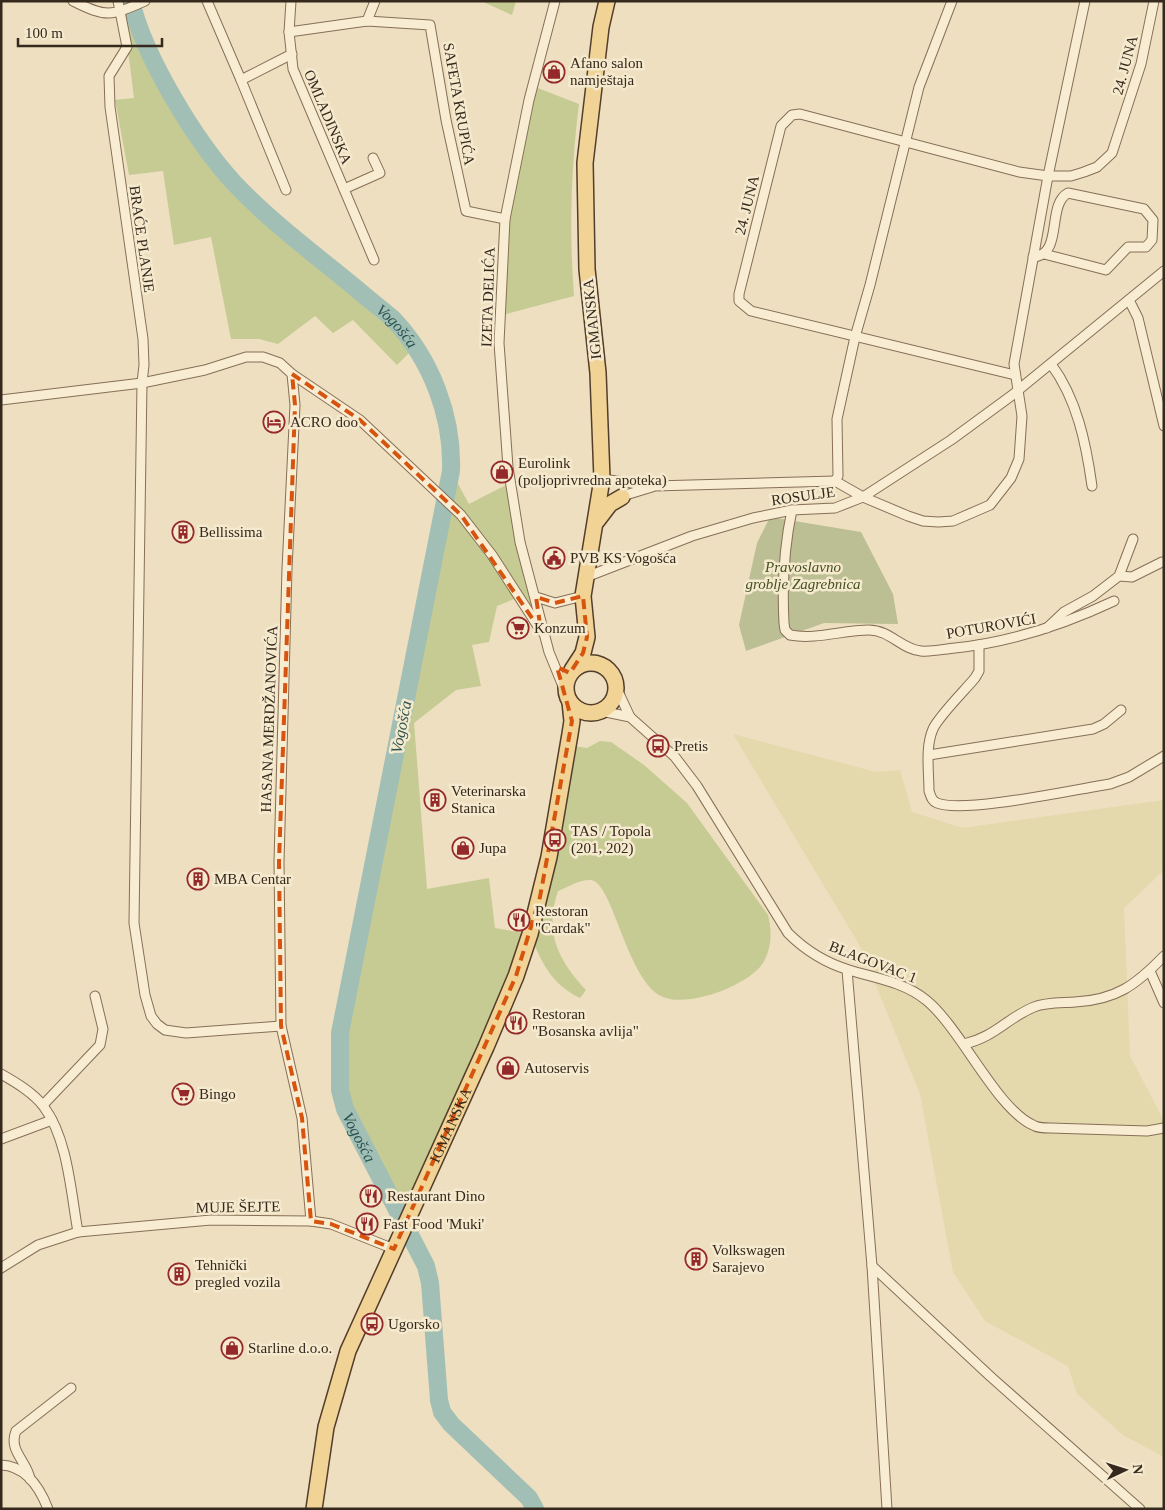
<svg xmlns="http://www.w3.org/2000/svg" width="1165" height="1510" viewBox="0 0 1165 1510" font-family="Georgia,serif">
  <rect width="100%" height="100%" fill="#eddfbf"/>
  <path fill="#e3d9ac" d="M733 734 876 772 900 770 912 812 963 828 1164 800V870L1124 908 1130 1056 1164 1121V1457L1123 1435 1077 1394 1068 1366 985 1321 953 1272 920 1094 860 946Z"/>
  <g fill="#c5cb93">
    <path d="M118 1H131L141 35 184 114 208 153 235 184 268 215 393 320 414 348 397 365 353 320 333 333 315 316 278 344 259 339H231L211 237 174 245 163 171 129 175 115 100 134 98 129 58Z"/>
    <path d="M481 1H516L512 15Z"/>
    <path d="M535 87 579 104C571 167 569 233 574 296L499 316 505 219Z"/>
    <path d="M451 471 469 504 510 483 544 632 519 597 497 606 489 642 472 645 481 686 456 690 414 723 427 889 489 878 495 928 530 934 567 745 587 748 600 741 611 742 644 765 687 803 768 915C772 930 772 948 763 963 749 985 689 1008 663 997 627 982 613 882 591 880 580 879 568 887 558 891 544 932 558 960 586 990L580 998C550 983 543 964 530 935L405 1223 345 1109C339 1083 339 1059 340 1033Z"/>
  </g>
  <path fill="#bbbf93" d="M770 517 861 532 893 594 898 624 824 623 746 651 739 625 757 543Z"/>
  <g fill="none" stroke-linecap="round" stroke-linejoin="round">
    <path stroke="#a2bfb6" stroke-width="18" id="s1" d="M131 1C144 57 196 142 235 184 272 223 317 256 358 290 369 300 382 309 393 319 431 359 453 416 451 471L340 1033V1090L345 1109 426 1266 430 1283 439 1400 442 1412 451 1424 529 1498 535 1509"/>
    <g stroke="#866f57" stroke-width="11">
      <g id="minor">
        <path d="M73 1C107 18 111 16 145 1"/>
        <path d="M118 1 127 47 109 76 110 107 143 339 144 365 142 383 134 923 145 995 151 1016 157 1024 165 1030 186 1033 281 1026"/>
        <path d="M207 1 241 80 292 54"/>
        <path d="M291 1 289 32 293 69 374 260"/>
        <path d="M555 1 529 100 505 219 499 343 508 467 520 542 549 652 567 696"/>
        <path d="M367 21 375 1"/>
        <path d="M289 32 367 21 430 25 446 120 466 211 505 219"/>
        <path d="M241 80 286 190"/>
        <path d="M344 189 380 173 373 158"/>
        <path d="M1033 257C1064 255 1046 205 1068 193L1144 209 1153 220 1152 240 1146 247H1128L1106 270 1044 254"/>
        <path d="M1129 300 1138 318 1164 426"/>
        <path d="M1051 364C1077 399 1086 443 1092 486"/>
        <path d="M292 374 360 420 461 515 492 555 541 631"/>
        <path d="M1015 375 751 311 739 301V294L781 126 792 115 800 114 1019 172 1048 176 1085 1"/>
        <path d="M1 400 142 383 205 370 246 357H263L280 363 292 374 295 405 287 569 279 862 281 1026 302 1118 311 1221"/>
        <path d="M602 479 654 486 835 481 863 497 908 516 923 521 938 522 953 521 990 505 1011 478 1019 459 1022 416 1014 364 1048 176H1071L1084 172 1097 167 1112 153 1141 64 1154 1"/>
        <path d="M835 481 838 476 837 419 855 337 870 285 919 87 952 1"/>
        <path d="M619 497 652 487"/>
        <path d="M792 510C784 547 782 585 784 623L785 630 790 635C816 640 843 630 869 630 890 630 901 649 921 651 932 652 944 649 955 648 1012 642 1063 625 1114 601"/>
        <path d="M1119 576 1132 577 1162 562"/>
        <path d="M586 577 692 536 753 518 792 510 835 508 863 497 951 440 1011 396 1164 271"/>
        <path d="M536 597 555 603 583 596"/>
        <path d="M1047 628 1064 612 1093 596 1119 576 1133 539"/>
        <path d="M979 645V671L975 678C965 690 938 717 933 729 925 747 929 772 929 791 931 797 932 801 937 803 963 814 1077 789 1110 784L1129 777 1164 756"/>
        <path d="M616 687 630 717"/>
        <path d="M601 711 630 717 675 757 697 786 788 933C805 950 826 963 849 970 875 978 904 982 926 1000 961 1028 997 1111 1035 1126 1039 1128 1045 1128 1050 1128L1147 1131 1164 1128"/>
        <path d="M929 755 1093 729 1104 724 1121 710"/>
        <path d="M847 970 872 1266 887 1509"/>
        <path d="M1150 971 1164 1003"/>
        <path d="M964 1044C995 1037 1007 1018 1034 1007 1046 1002 1062 1003 1075 1002 1116 1000 1136 985 1164 956"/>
        <path d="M1 1074C15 1082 34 1093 44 1107 68 1139 71 1194 78 1232"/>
        <path d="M43 1105 100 1045 103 1029 95 996"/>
        <path d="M1 1139 52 1120"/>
        <path d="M872 1266 991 1377 1140 1509"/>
        <path d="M1 1268 38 1245 78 1232 211 1220 311 1221 331 1224 394 1249"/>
        <path d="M1 1465C26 1466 40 1488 48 1509"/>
        <path d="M30 1479C27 1461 8 1451 16 1431L71 1388"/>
      </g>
    </g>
    <g stroke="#533d2c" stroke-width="18">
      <g id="primary">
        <path d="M597 521 610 504 622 497"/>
        <circle cx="591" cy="688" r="25"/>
        <path d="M572 670 583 653 587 637 583 596 602 479 598 373 587 269 585 163 601 27 607 1"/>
        <path id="s2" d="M314 1509 326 1427 348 1351 486 1047 516 976 530 934 549 857 570 734 572 721 570 702"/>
      </g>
    </g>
    <use href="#minor" stroke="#f8ecd2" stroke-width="9"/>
    <use href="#primary" stroke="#f1d396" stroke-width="15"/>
  </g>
  <path fill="none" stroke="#d6540e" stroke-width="4" stroke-dasharray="10 6" stroke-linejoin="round" d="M292 374 360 420 461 515 541 631 536 597 555 603 583 596 587 637 583 653 570 673 557 667 572 721 540 897 516 976 394 1249 331 1224 311 1221 302 1118 281 1026 279 862 295 405Z"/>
  <defs>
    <g id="shop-ring" transform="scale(1.125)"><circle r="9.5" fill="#f5e9ce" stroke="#94282b" stroke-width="1.5"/><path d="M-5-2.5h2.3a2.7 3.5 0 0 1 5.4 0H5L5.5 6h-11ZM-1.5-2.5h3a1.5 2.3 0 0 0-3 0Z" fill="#94282b"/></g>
    <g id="hotel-ring" transform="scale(1.125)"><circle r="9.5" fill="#f5e9ce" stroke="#94282b" stroke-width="1.5"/><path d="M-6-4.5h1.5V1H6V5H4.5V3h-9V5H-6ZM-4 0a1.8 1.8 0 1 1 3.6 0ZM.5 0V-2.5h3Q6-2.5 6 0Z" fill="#94282b"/></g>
    <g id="building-ring" transform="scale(1.125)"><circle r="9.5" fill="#f5e9ce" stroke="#94282b" stroke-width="1.5"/><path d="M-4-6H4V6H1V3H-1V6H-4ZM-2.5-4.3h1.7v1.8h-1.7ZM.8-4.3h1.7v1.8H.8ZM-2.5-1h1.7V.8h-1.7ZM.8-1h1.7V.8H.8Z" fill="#94282b"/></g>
    <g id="civic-ring" transform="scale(1.125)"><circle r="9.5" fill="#f5e9ce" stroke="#94282b" stroke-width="1.5"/><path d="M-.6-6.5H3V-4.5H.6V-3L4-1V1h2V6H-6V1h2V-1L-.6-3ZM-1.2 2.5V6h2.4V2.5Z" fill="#94282b"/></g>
    <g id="supermarket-ring" transform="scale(1.125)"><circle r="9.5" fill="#f5e9ce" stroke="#94282b" stroke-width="1.5"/><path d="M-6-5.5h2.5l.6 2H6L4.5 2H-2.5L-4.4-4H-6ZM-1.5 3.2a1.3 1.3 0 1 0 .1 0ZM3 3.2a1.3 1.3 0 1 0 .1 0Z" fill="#94282b"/></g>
    <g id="bus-ring" transform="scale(1.125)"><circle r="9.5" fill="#f5e9ce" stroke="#94282b" stroke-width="1.5"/><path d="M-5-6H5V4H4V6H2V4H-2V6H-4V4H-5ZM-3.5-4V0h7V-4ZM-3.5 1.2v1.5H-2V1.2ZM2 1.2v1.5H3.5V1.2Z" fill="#94282b"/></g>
    <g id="restaurant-ring" transform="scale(1.125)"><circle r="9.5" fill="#f5e9ce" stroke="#94282b" stroke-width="1.5"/><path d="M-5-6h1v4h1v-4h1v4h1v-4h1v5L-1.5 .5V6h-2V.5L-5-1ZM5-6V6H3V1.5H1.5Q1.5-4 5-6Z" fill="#94282b"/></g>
  </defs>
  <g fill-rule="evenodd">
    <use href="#shop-ring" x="554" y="72"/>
    <use href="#hotel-ring" x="274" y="422"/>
    <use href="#shop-ring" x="502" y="472"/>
    <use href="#building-ring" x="183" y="532"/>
    <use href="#civic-ring" x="554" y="558"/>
    <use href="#supermarket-ring" x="518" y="628"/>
    <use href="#bus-ring" x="658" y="746"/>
    <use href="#building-ring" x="435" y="800"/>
    <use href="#bus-ring" x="555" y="840"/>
    <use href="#shop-ring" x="463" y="848"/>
    <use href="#building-ring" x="198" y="879"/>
    <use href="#restaurant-ring" x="519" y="920"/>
    <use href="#restaurant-ring" x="516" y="1023"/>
    <use href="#shop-ring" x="508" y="1068"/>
    <use href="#supermarket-ring" x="183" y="1094"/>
    <use href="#restaurant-ring" x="371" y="1196"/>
    <use href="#restaurant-ring" x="367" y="1224"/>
    <use href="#building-ring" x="696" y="1259"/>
    <use href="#building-ring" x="179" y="1274"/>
    <use href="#bus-ring" x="372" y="1324"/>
    <use href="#shop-ring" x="232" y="1348"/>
  </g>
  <g text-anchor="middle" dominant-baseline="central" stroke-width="5" stroke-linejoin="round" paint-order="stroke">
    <g font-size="15" fill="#35281c" stroke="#f5e9ce" text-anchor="start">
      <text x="570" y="63">Afano salon<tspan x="570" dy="17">namještaja</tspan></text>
      <text x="290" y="422">ACRO doo</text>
      <text x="518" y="463">Eurolink<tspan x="518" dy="17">(poljoprivredna apoteka)</tspan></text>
      <text x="199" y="532">Bellissima</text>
      <text x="570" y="558">PVB KS Vogošća</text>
      <text x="534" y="628">Konzum</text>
      <text x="674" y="746">Pretis</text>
      <text x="451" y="791">Veterinarska<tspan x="451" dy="17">Stanica</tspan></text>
      <text x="571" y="831">TAS / Topola<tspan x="571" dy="17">(201, 202)</tspan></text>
      <text x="479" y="848">Jupa</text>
      <text x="214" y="879">MBA Centar</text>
      <text x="535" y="911">Restoran<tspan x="535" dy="17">"Cardak"</tspan></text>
      <text x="532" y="1014">Restoran<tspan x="532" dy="17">"Bosanska avlija"</tspan></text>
      <text x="524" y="1068">Autoservis</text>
      <text x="199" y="1094">Bingo</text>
      <text x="387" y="1196">Restaurant Dino</text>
      <text x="383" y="1224">Fast Food 'Muki'</text>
      <text x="712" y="1250">Volkswagen<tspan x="712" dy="17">Sarajevo</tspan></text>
      <text x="195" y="1265">Tehnički<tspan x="195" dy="17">pregled vozila</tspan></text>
      <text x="388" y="1324">Ugorsko</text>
      <text x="248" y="1348">Starline d.o.o.</text>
    </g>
    <g font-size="15" fill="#35281c" stroke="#f5e9ce">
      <text transform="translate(1125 65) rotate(-75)">24. JUNA</text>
      <text transform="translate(459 104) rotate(80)">SAFETA KRUPIĆA</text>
      <text transform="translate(328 117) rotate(67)">OMLADINSKA</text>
      <text transform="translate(747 205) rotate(-76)">24. JUNA</text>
      <text transform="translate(142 239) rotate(82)">BRAĆE PLANJE</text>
      <text transform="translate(488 297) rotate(-88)">IZETA DELIĆA</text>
      <text transform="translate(592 319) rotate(-96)">IGMANSKA</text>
      <text transform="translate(803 496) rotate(-8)">ROSULJE</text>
      <text transform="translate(991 626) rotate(-10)">POTUROVIĆI</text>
      <text transform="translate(269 719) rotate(-88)">HASANA MERDŽANOVIĆA</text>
      <text transform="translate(873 962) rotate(21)">BLAGOVAC 1</text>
      <text stroke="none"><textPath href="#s2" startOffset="410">IGMANSKA</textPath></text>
      <text transform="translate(238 1207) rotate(-1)">MUJE ŠEJTE</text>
    </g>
    <g font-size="15" font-style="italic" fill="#465123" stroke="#f5e9ce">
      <text x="803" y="567">Pravoslavno<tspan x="803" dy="17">groblje Zagrebnica</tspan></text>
    </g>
    <g font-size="16" font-style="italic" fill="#2b5551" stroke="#f5e9ce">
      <text stroke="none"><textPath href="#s1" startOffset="428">Vogošća</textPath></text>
      <text transform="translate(401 727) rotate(-79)">Vogošća</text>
      <text stroke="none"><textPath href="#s1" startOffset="1268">Vogošća</textPath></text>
    </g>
  </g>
  <rect width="1165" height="1510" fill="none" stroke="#35281c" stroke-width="5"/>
  <g transform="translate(1125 1470) rotate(86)" stroke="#f5e9ce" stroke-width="4" paint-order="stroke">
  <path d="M0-4L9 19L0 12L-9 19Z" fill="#35281c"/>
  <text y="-8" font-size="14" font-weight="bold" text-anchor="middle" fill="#35281c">N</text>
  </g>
  <path d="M18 38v8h144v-8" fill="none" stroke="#35281c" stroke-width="2.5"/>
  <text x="25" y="38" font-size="15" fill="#35281c" stroke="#f5e9ce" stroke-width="4" paint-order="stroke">100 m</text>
</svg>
